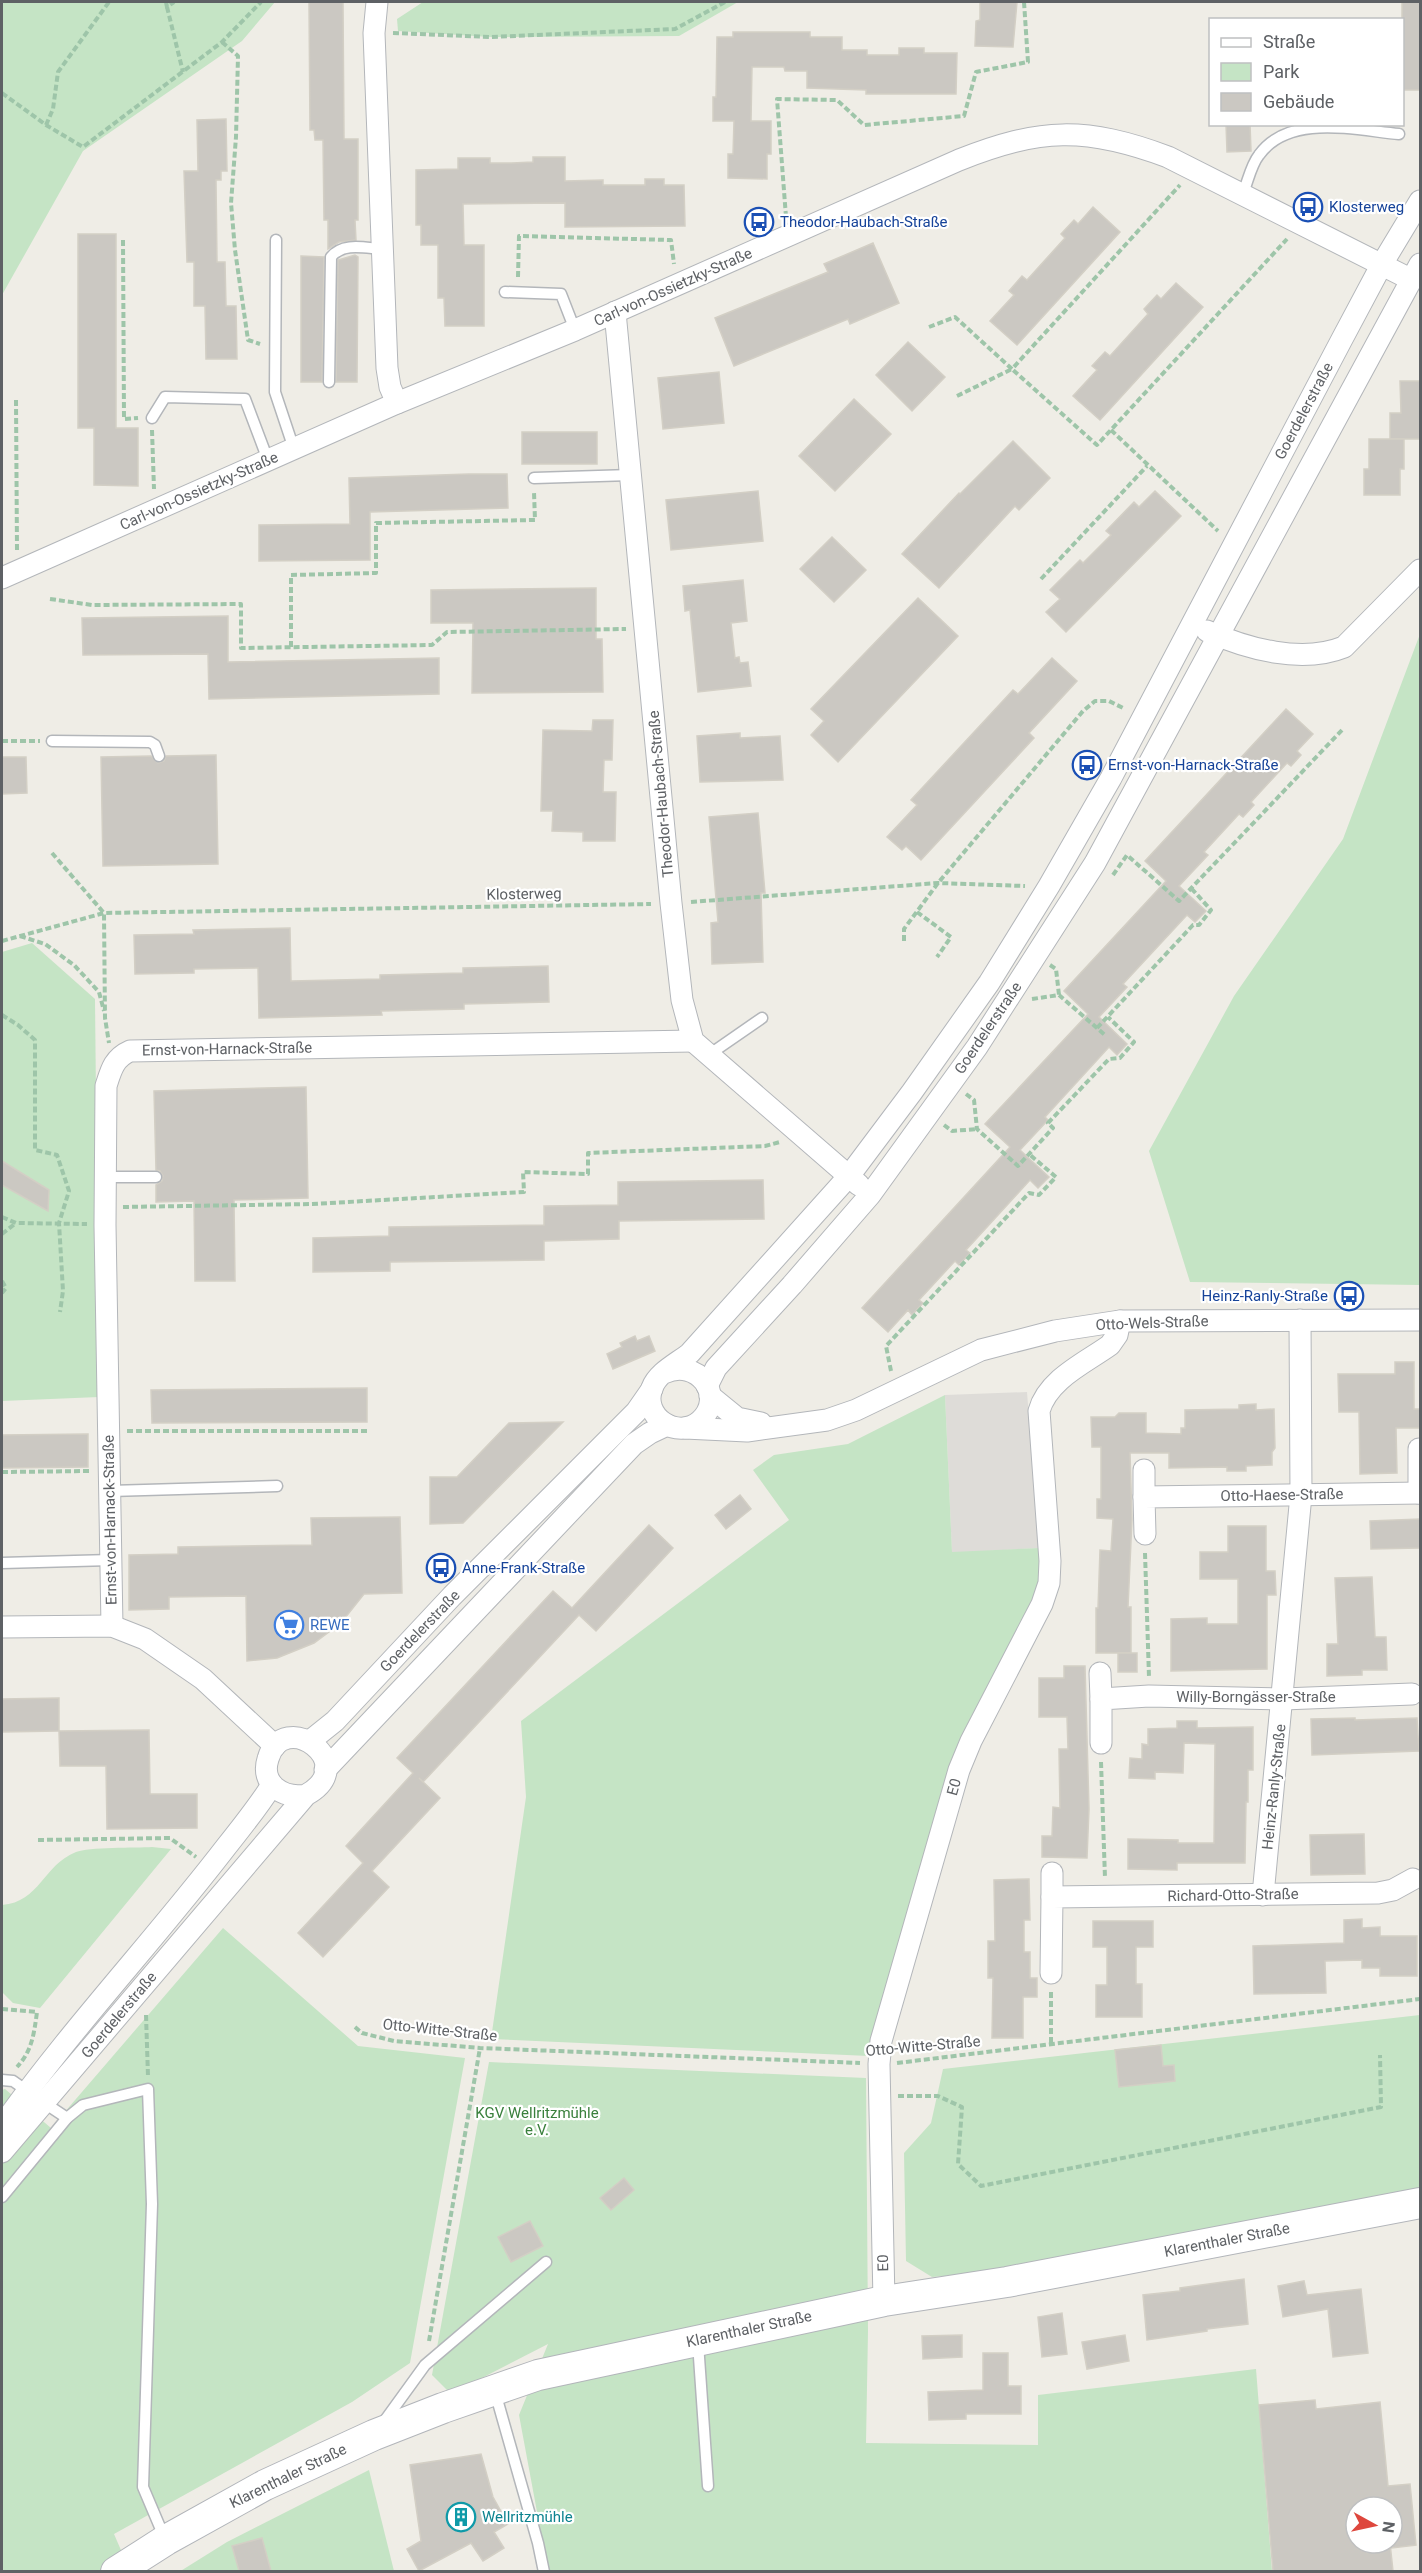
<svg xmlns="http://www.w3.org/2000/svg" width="1422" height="2573" viewBox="0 0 1422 2573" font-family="Roboto,sans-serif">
  <rect width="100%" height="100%" fill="#efede6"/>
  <path fill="#dedcd8" d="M1027 1392 1039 1548 952 1553 945 1395Z"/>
  <g fill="#c5e4c5">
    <path d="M2 2H275L242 41 83 151 2 295Z"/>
    <path d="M423 2H738L679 36 490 37 398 31 397 19Z"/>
    <path d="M1420 634V1285L1190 1282 1149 1151 1234 996 1343 839Z"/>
    <path d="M32 943 95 999 99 1397 2 1401V952Z"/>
    <path d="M945 1395 952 1552 1039 1548 1041 1583 956 1755 869 2056 491 2039 526 1797 521 1721 789 1520 753 1470 774 1455 848 1444Z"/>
    <path d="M152 1847 171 1849 40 2008 13 2003 2 1992V1905C40 1902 43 1865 76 1852 88 1847 136 1848 152 1847Z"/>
    <path d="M223 1928 358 2046 465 2058 410 2363 352 2402 114 2534 130 2571H2V2090L5 2089 51 2128Z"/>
    <path d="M1420 2015V2191L995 2272 932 2277 906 2261 904 2153 931 2123 943 2069Z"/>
    <path d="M489 2062 866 2078 868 2331 866 2443 1038 2445V2395L1256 2369 1272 2571H548L519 2415 548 2344 451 2394 432 2375Z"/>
    <path d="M369 2470 394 2571 179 2572 227 2542Z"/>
  </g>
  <g fill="#cbc8c2" stroke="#d3cfc5" stroke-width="1.5">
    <path d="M309 2H343L344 139H358V220H355L356 240 339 242 328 249V220H324L323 140H315L314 130H310Z"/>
    <path d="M980 2H1017L1013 47 975 46 976 21 980 20Z"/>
    <rect x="1402" y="2" width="18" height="88"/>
    <path d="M733 32H810V37H842V50H867V55H899V48H924V53H957L956 94H866V90L807 88V71H785L784 67H752L751 121H771V154H767V179L728 178V154H733L734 121H713V97H716L717 37H733Z"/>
    <path d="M226 119 227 171H221V180H216L217 262H225L226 306H236L237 359H206L205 306H194V262H187L184 171H198L197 120Z"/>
    <path d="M1226 124H1250L1251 151 1227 152Z"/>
    <path d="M533 157H565V181L603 180V185H645V179H664V185H684L685 226 565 227V203L463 204 464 245H484V326H445L444 298H438V245H421V225H416V170L458 169V158H490V163H512L533 162Z"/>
    <path d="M1093 207 1120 232 1017 345 990 321 1014 295 1009 291 1022 276 1027 280 1065 238 1061 234 1074 220 1078 224Z"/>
    <path d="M78 234H116V428H138V486L94 485V428H78Z"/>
    <path d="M873 243 899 303 850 324 848 319 734 366 715 318 828 272 824 264Z"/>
    <path d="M355 255 358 257 357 382H336L338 260Z"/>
    <path d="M301 256 324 257 322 382H301Z"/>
    <path d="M1176 283 1203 307 1100 420 1073 396 1097 370 1092 366 1105 352 1110 356 1148 314 1144 309 1157 295 1161 299Z"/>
    <path d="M908 342 945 377 912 411 876 375Z"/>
    <path d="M719 372 724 423 663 429 658 378Z"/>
    <path d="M1400 381H1420V439H1390V413H1401Z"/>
    <path d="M854 399 891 434 835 491 799 456Z"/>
    <rect x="522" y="432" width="75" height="32"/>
    <path d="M1369 439H1404V469H1400V495H1364V469H1369Z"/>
    <path d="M1013 441 1050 478 1019 510 1015 506 939 588 902 554 959 493 960 494Z"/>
    <path d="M469 474H507L508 508 370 512V560L259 561V525L350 524 349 478Z"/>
    <path d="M758 491 763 541 671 550 666 500Z"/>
    <path d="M1155 491 1181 516 1066 632 1046 612 1060 599 1050 590 1080 560 1083 563 1111 535 1106 531 1134 502 1139 507Z"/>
    <path d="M832 537 866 570 834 602 800 569Z"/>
    <path d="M743 580 747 621 731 623 735 658 739 657 740 663 748 662 751 686 698 692 690 610 685 611 683 586Z"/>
    <path d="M596 588V639H602L603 692 472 693 473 623H431V590Z"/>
    <path d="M918 598 958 636 838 762 811 735 824 721 811 709Z"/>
    <path d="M228 616V662L439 658V694L209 699 208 654 83 655 82 618Z"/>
    <path d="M1052 658 1077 681 1029 733 1034 738 921 860 906 846 902 850 887 837 917 805 911 800 1013 690 1018 694Z"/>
    <path d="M1286 709 1313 734 1297 751 1301 755 1291 766 1287 763 1251 802 1254 805 1243 817 1239 814 1204 852 1208 855 1179 886 1206 911 1195 922 1187 915 1123 984 1127 987 1099 1017 1127 1044 1117 1055 1109 1047 1045 1117 1048 1120 1020 1150 1049 1177 1038 1188 1030 1180 966 1250 970 1253 959 1265 955 1261 919 1300 923 1303 912 1315 908 1310 888 1332 862 1308 1010 1147 985 1124 1088 1014 1064 991 1166 881 1145 861Z"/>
    <path d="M593 720H613L612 760H604L603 792H616L615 841H583V832L552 831 553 811H541L543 730 592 731Z"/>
    <path d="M740 733V738L780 736 783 780 700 782 697 736Z"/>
    <path d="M216 755 218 864 103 866 101 757 151 756 158 763 164 761 166 756Z"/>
    <path d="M2 757H26L27 793 2 794Z"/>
    <path d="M758 813 765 893H761L763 962 712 964 711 923 718 922 709 817Z"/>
    <path d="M290 928 291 981 380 979V975L463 973V968L548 966 549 1002 464 1004V1009L381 1011 382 1015 259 1018 258 968 194 969V973L135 974 134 935 194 934 193 930Z"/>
    <path d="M306 1087 308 1198 234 1200 235 1281H195L194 1201 156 1202V1185L162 1181 163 1176 160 1171 156 1170 154 1091Z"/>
    <path d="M2 1161 49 1190 48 1211 2 1185Z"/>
    <path d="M763 1180 764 1219 619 1221V1239L544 1241V1260L390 1262V1271L313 1272V1238L389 1236V1227L544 1225V1206L618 1205V1182Z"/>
    <path d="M635 1336 637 1341 649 1336 655 1351 613 1369 607 1354 622 1347 620 1343Z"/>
    <path d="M1395 1362H1414V1409H1420V1428H1396L1397 1473 1360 1474 1359 1412H1339L1338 1374H1395Z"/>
    <path d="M367 1388V1422L152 1423 151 1390Z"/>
    <path d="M1256 1404V1410L1274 1409 1275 1448 1272 1452V1465L1246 1466V1471H1227V1467L1169 1468V1453H1130L1132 1519 1128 1607H1131V1653H1096V1608H1098L1100 1550 1111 1551 1113 1519 1097 1518V1499H1101V1447H1092L1091 1417H1115L1119 1413H1146V1433L1181 1434V1428H1185V1410L1239 1409V1405Z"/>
    <path d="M563 1422 463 1523 430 1524V1477H457L509 1423Z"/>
    <path d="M88 1434V1467L2 1468V1435Z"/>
    <path d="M740 1495 751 1509 726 1529 715 1515Z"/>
    <path d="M400 1517 402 1593 364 1594 341 1623 314 1643 277 1658 247 1661 246 1596 169 1597V1609L129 1610V1555L178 1554V1547L312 1545 311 1518Z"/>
    <path d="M1420 1519V1548L1371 1549 1370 1521Z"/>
    <path d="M649 1525 673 1548 596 1631 579 1615 423 1782 419 1778 440 1798 372 1871 389 1887 323 1957 298 1933 363 1863 346 1846 413 1773 397 1758 553 1591 572 1608Z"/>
    <path d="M1228 1526H1266V1571H1275L1276 1595H1267V1669L1171 1671V1619L1207 1618V1624H1238V1579H1200V1552H1228Z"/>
    <path d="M1372 1577 1375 1637H1386L1387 1670H1362V1675L1327 1676V1644H1338L1335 1578Z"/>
    <rect x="1118" y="1653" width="19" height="19"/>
    <path d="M1064 1666H1085L1089 1809 1087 1858 1042 1857V1836H1052L1053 1807 1060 1808 1059 1749H1068L1067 1717H1039V1678H1064Z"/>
    <path d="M59 1698V1731L2 1732V1699Z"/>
    <path d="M1355 1718V1720L1417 1718 1419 1751 1312 1755 1311 1719Z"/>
    <path d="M1177 1721H1197V1728L1253 1727V1770H1248V1802H1246L1245 1863H1177V1870L1128 1869V1839L1178 1840V1843H1214L1215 1744 1184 1743 1183 1773 1155 1772V1779L1129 1778 1130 1758 1142 1759V1744L1148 1745V1729L1177 1728Z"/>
    <path d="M149 1730 150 1794H197V1828L107 1829 106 1766H60L59 1731Z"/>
    <path d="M1364 1834 1365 1874 1311 1875 1310 1835Z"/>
    <path d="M1029 1879 1030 1920H1024V1952H1030V1978H1037V1997H1023V2038H992L993 1978H988V1941H995L994 1880Z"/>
    <path d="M1362 1919V1928L1380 1927V1936H1417V1976H1380V1968H1362V1960L1325 1961 1326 1993 1254 1994 1253 1946 1344 1943V1920Z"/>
    <path d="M1093 1921H1153V1947H1136V1984H1142V2017H1096V1985H1107V1947H1093Z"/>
    <path d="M1161 2045 1163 2066 1174 2065 1175 2081 1119 2087 1115 2050Z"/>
    <path d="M624 2178 634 2190 611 2210 600 2198Z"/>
    <path d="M530 2221 543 2246 511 2262 498 2237Z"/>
    <path d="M1244 2279 1248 2324 1207 2329V2331L1147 2340 1143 2295 1180 2291V2288Z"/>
    <path d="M1304 2281 1307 2295 1361 2289 1368 2353 1333 2357 1328 2309 1283 2317 1278 2286Z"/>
    <path d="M1062 2313 1067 2354 1042 2357 1038 2317Z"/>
    <path d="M962 2335V2357L923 2359 922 2336Z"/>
    <path d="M1125 2335 1129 2361 1087 2369 1082 2342Z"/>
    <path d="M983 2353H1008V2386H1021V2414H966V2419L929 2420 928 2392 983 2390Z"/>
    <path d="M1315 2400 1316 2409 1380 2402 1388 2486 1410 2484 1416 2545 1392 2548V2507H1356V2543H1390L1393 2571H1273L1259 2405Z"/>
    <path d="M481 2454 493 2497 508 2524 494 2532 504 2548 483 2561 471 2543 419 2571 407 2549 421 2541 410 2465Z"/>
    <path d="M262 2538 271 2571H239L232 2546Z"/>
  </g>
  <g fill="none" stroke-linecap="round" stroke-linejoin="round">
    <g stroke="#b3b6ba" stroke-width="13">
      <g id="lane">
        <path d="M1243 193C1248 181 1251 165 1259 155 1289 113 1355 130 1399 134"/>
        <path d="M276 240 275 392 294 449"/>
        <path d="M505 292 561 294 575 330"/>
        <path d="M329 382 331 257C343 242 365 248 381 249"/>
        <path d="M152 418 165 397 245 399 268 460"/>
        <path d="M534 478 631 475"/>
        <path d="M52 741 150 742 155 745 159 756"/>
        <path d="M710 1054 762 1018"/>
        <path d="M106 1177H156"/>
        <path d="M110 1491 277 1486"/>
        <path d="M2 1563 111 1560"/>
        <path d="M2 2080 13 2081 30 2093"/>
        <path d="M43 2102 67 2118"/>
        <path d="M2 2197 67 2118 83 2105 148 2089 152 2204 143 2487 165 2539"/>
        <path d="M698 2343 708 2486"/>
        <path d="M495 2392 538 2543 544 2572"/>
        <path d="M383 2423 425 2365 546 2262"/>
      </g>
    </g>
    <g stroke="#b3b6ba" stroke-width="23">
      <g id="street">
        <path d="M377 2 374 33 387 368 390 387 397 403"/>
        <path d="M615 312 671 903 682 1000 693 1041 859 1185"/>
        <path d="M2 578 397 403 575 330 959 160C1040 128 1085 126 1168 157L1412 280"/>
        <path d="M1207 631C1247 649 1302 664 1344 647L1420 570"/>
        <path d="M664 1373C697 1357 727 1396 700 1421 677 1441 641 1416 652 1388 658 1372 678 1363 690 1353L849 1176 912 1092 989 983 1049 886 1111 778 1341 341 1382 264 1420 201"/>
        <path d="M707 1386 716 1368 792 1285 870 1195 977 1047 1095 863 1420 264"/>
        <path d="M710 1396 737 1418 761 1423"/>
        <path d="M685 1428 747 1431 827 1420 856 1410 981 1350 1055 1331 1120 1321 1420 1320"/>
        <path d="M1144 1470V1497"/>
        <path d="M1419 1493V1449"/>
        <path d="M1145 1534 1144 1497 1420 1493"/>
        <path d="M112 1626 105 1225 106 1086C111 1070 114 1058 130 1051L693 1041"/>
        <path d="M2 1627 112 1626 145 1639 203 1679 275 1746"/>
        <path d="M1100 1673 1101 1699"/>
        <path d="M310 1741 335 1721 452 1596 636 1412 652 1389"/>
        <path d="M1101 1743V1699L1149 1696 1283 1699 1412 1694"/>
        <path d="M325 1770 634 1444 650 1433 667 1425"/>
        <path d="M1263 1895 1301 1495 1300 1320"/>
        <path d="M1052 1897V1873"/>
        <path d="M1051 1973 1052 1897 1378 1893 1393 1890 1413 1879"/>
        <path d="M2 2126C71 2029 153 1942 226 1847 242 1827 258 1807 272 1785"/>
        <path d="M2 2152 306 1795C363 1764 283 1706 268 1759 260 1784 283 1799 306 1795"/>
        <path d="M884 2301 879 2064 881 2041 959 1770 971 1741 1042 1604 1049 1583 1050 1561 1039 1411C1048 1379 1085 1363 1110 1345L1117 1335 1120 1321"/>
      </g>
    </g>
    <g stroke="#b2b5ba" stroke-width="32">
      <path id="secondary" d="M116 2572 166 2540 265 2485 374 2435 443 2408 538 2375 884 2301 1007 2282 1420 2203"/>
    </g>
    <g stroke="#9ec5a9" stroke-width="4" stroke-dasharray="6 3" stroke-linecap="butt">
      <path d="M166 2 167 7 174 2"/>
      <path d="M167 7 183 72"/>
      <path d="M393 33 490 37 675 29 725 2"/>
      <path d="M222 42 238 56 236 137 231 203 235 250 248 340 260 344"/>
      <path d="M2 93 46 125 83 147 222 42 261 2"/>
      <path d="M46 125 53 109 58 72 109 2"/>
      <path d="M786 217 777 99 837 100 864 125 964 116 976 72 1028 62 1024 2"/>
      <path d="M123 240 124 419 138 418"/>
      <path d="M518 277 519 236 671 240 674 264"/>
      <path d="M929 327 955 317 1012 369 1180 185"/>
      <path d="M957 396 1012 369 1097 445 1287 239"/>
      <path d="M16 400 17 550"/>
      <path d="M152 430 154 489"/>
      <path d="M1111 430 1218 531"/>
      <path d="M1041 579 1147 466"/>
      <path d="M50 599 92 605 241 604V648L432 645 447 632 626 629"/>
      <path d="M291 647V575L376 573V523L535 520 534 492"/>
      <path d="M2 741H40"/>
      <path d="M52 853 104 913 105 1018 109 1043"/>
      <path d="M1113 875 1127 855 1179 901 1343 729"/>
      <path d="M691 902 938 883 1025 886"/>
      <path d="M917 912 951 937 937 957"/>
      <path d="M20 936 45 944 74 965 99 992 104 1011"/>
      <path d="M2 941 104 913 651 904"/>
      <path d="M904 941V929L938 883 1083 711 1095 701H1109L1125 709"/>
      <path d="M1050 965 1056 969 1059 995"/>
      <path d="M1032 999 1059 995 1105 1035"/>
      <path d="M2 1015 18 1025 35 1040V1150L57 1155 69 1191 59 1223 63 1291 60 1312"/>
      <path d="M1097 1028 1193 925H1199L1211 910 1191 888"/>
      <path d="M966 1094 974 1100 977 1129 1018 1166 1053 1128 1048 1123 1109 1059 1120 1058 1134 1042 1108 1017"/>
      <path d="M944 1125 952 1131 977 1129"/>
      <path d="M123 1207 312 1204 524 1192 523 1172 588 1174V1153L765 1146 780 1142"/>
      <path d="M2 1217 16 1223 87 1224"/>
      <path d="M2 1234 16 1223"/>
      <path d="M2 1281 6 1288 2 1293"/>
      <path d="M891 1371 886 1346 1029 1193 1039 1195 1056 1177 1029 1154"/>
      <path d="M127 1431H369"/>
      <path d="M2 1472 91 1471"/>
      <path d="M1145 1553 1149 1677"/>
      <path d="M1101 1762 1105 1878"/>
      <path d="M38 1840 170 1838 196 1857"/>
      <path d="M1051 1992V2046"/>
      <path d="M2 2009 37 2012C34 2034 32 2051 17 2067"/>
      <path d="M146 2015 148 2076"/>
      <path d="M355 2027 362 2033 394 2041 480 2048 860 2063"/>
      <path d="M897 2063 1420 1999"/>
      <path d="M898 2096H938L962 2107 958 2164 981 2186 1381 2107 1380 2055"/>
      <path d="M429 2341 480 2048"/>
    </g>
    <use href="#lane" stroke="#fff" stroke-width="10"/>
    <use href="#street" stroke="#fff" stroke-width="21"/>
    <use href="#secondary" stroke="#fff" stroke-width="30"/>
  </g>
  <defs>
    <g id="bus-ring" transform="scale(1.5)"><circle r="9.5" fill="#fff" stroke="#1a4fb4" stroke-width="1.5"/><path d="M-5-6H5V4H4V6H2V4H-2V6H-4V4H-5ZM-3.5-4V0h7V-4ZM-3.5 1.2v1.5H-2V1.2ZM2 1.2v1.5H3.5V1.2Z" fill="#1a4fb4"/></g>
    <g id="supermarket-ring" transform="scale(1.5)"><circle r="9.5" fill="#fff" stroke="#3f7fe0" stroke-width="1.5"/><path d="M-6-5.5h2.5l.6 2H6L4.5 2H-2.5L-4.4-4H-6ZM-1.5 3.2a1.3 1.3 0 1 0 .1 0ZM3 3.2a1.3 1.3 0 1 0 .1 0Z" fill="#3f7fe0"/></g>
    <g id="building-ring" transform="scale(1.5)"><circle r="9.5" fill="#fff" stroke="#0f9aa8" stroke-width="1.5"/><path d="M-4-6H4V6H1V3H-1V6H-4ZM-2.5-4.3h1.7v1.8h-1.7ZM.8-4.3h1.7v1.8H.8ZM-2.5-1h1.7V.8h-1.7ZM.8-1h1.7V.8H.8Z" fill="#0f9aa8"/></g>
  </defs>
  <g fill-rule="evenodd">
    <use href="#bus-ring" x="1308" y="207"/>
    <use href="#bus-ring" x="759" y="222"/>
    <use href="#bus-ring" x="1087" y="765"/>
    <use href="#bus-ring" x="1349" y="1296"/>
    <use href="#bus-ring" x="441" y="1568"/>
    <use href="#supermarket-ring" x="289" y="1625"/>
    <use href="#building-ring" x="461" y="2517"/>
  </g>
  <g text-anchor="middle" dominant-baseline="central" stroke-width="4.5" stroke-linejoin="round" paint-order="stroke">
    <g font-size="15" fill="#164399" stroke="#fff" text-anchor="start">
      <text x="1329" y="207">Klosterweg</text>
      <text x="780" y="222">Theodor-Haubach-Straße</text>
      <text x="1108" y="765">Ernst-von-Harnack-Straße</text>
      <text x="1328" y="1296" text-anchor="end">Heinz-Ranly-Straße</text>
      <text x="462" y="1568">Anne-Frank-Straße</text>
    </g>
    <g font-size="15" fill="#5e6165" stroke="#fff">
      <text transform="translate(673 287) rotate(-24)">Carl-von-Ossietzky-Straße</text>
      <text transform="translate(1304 411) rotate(-62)">Goerdelerstraße</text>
      <text transform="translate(199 491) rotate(-24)">Carl-von-Ossietzky-Straße</text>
      <text transform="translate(661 794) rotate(-95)">Theodor-Haubach-Straße</text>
      <text transform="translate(524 894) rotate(-1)">Klosterweg</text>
      <text transform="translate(988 1028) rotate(-56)">Goerdelerstraße</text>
      <text transform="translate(227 1049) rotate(-1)">Ernst-von-Harnack-Straße</text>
      <text transform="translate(1152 1323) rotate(-2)">Otto-Wels-Straße</text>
      <text transform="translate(1282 1495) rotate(-1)">Otto-Haese-Straße</text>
      <text transform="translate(110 1520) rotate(-91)">Ernst-von-Harnack-Straße</text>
      <text transform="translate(420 1631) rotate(-46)">Goerdelerstraße</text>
      <text x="1256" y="1697">Willy-Borngässer-Straße</text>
      <text transform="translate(954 1787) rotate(-74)">E0</text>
      <text transform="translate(1274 1787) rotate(-84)">Heinz-Ranly-Straße</text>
      <text transform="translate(1233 1895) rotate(-1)">Richard-Otto-Straße</text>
      <text transform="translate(119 2015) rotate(-50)">Goerdelerstraße</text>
      <text transform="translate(440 2030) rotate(6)">Otto-Witte-Straße</text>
      <text transform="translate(923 2046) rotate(-5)">Otto-Witte-Straße</text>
      <text transform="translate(1227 2240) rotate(-11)">Klarenthaler Straße</text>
      <text transform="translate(883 2263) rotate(-91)">E0</text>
      <text transform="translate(749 2329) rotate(-12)">Klarenthaler Straße</text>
      <text transform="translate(288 2476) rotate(-26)">Klarenthaler Straße</text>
    </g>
    <g font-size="15" fill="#366cbe" stroke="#fff" text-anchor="start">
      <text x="310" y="1625">REWE</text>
    </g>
    <g font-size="15" fill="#3a803d" stroke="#fff">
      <text x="537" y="2113">KGV Wellritzmühle<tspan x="537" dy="17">e.V.</tspan></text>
    </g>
    <g font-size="15" fill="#0d838f" stroke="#fff" text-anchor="start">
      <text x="482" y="2517">Wellritzmühle</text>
    </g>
  </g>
  <rect width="1422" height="2573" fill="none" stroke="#5e6165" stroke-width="6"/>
  <rect x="1209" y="18" width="195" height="108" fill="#ffffff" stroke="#bfc0c1" stroke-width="1.5"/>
  <rect x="1221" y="38" width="30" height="9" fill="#ffffff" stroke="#bfc0c1" stroke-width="1.5"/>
  <text x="1263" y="48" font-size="18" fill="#5e6165">Straße</text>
  <rect x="1221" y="63" width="30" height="18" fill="#c5e4c5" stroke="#bfc0c1" stroke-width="1.5"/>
  <text x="1263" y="78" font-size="18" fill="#5e6165">Park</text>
  <rect x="1221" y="93" width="30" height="18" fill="#cbc8c2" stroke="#bfc0c1" stroke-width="1.5"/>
  <text x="1263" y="108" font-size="18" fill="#5e6165">Gebäude</text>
  <g transform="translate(1374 2525) rotate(98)"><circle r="28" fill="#ffffff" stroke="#bfc0c1" stroke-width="1.5"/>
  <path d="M0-4.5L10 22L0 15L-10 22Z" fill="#de473d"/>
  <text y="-9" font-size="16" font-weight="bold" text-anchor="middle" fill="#5e6165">N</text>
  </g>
</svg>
